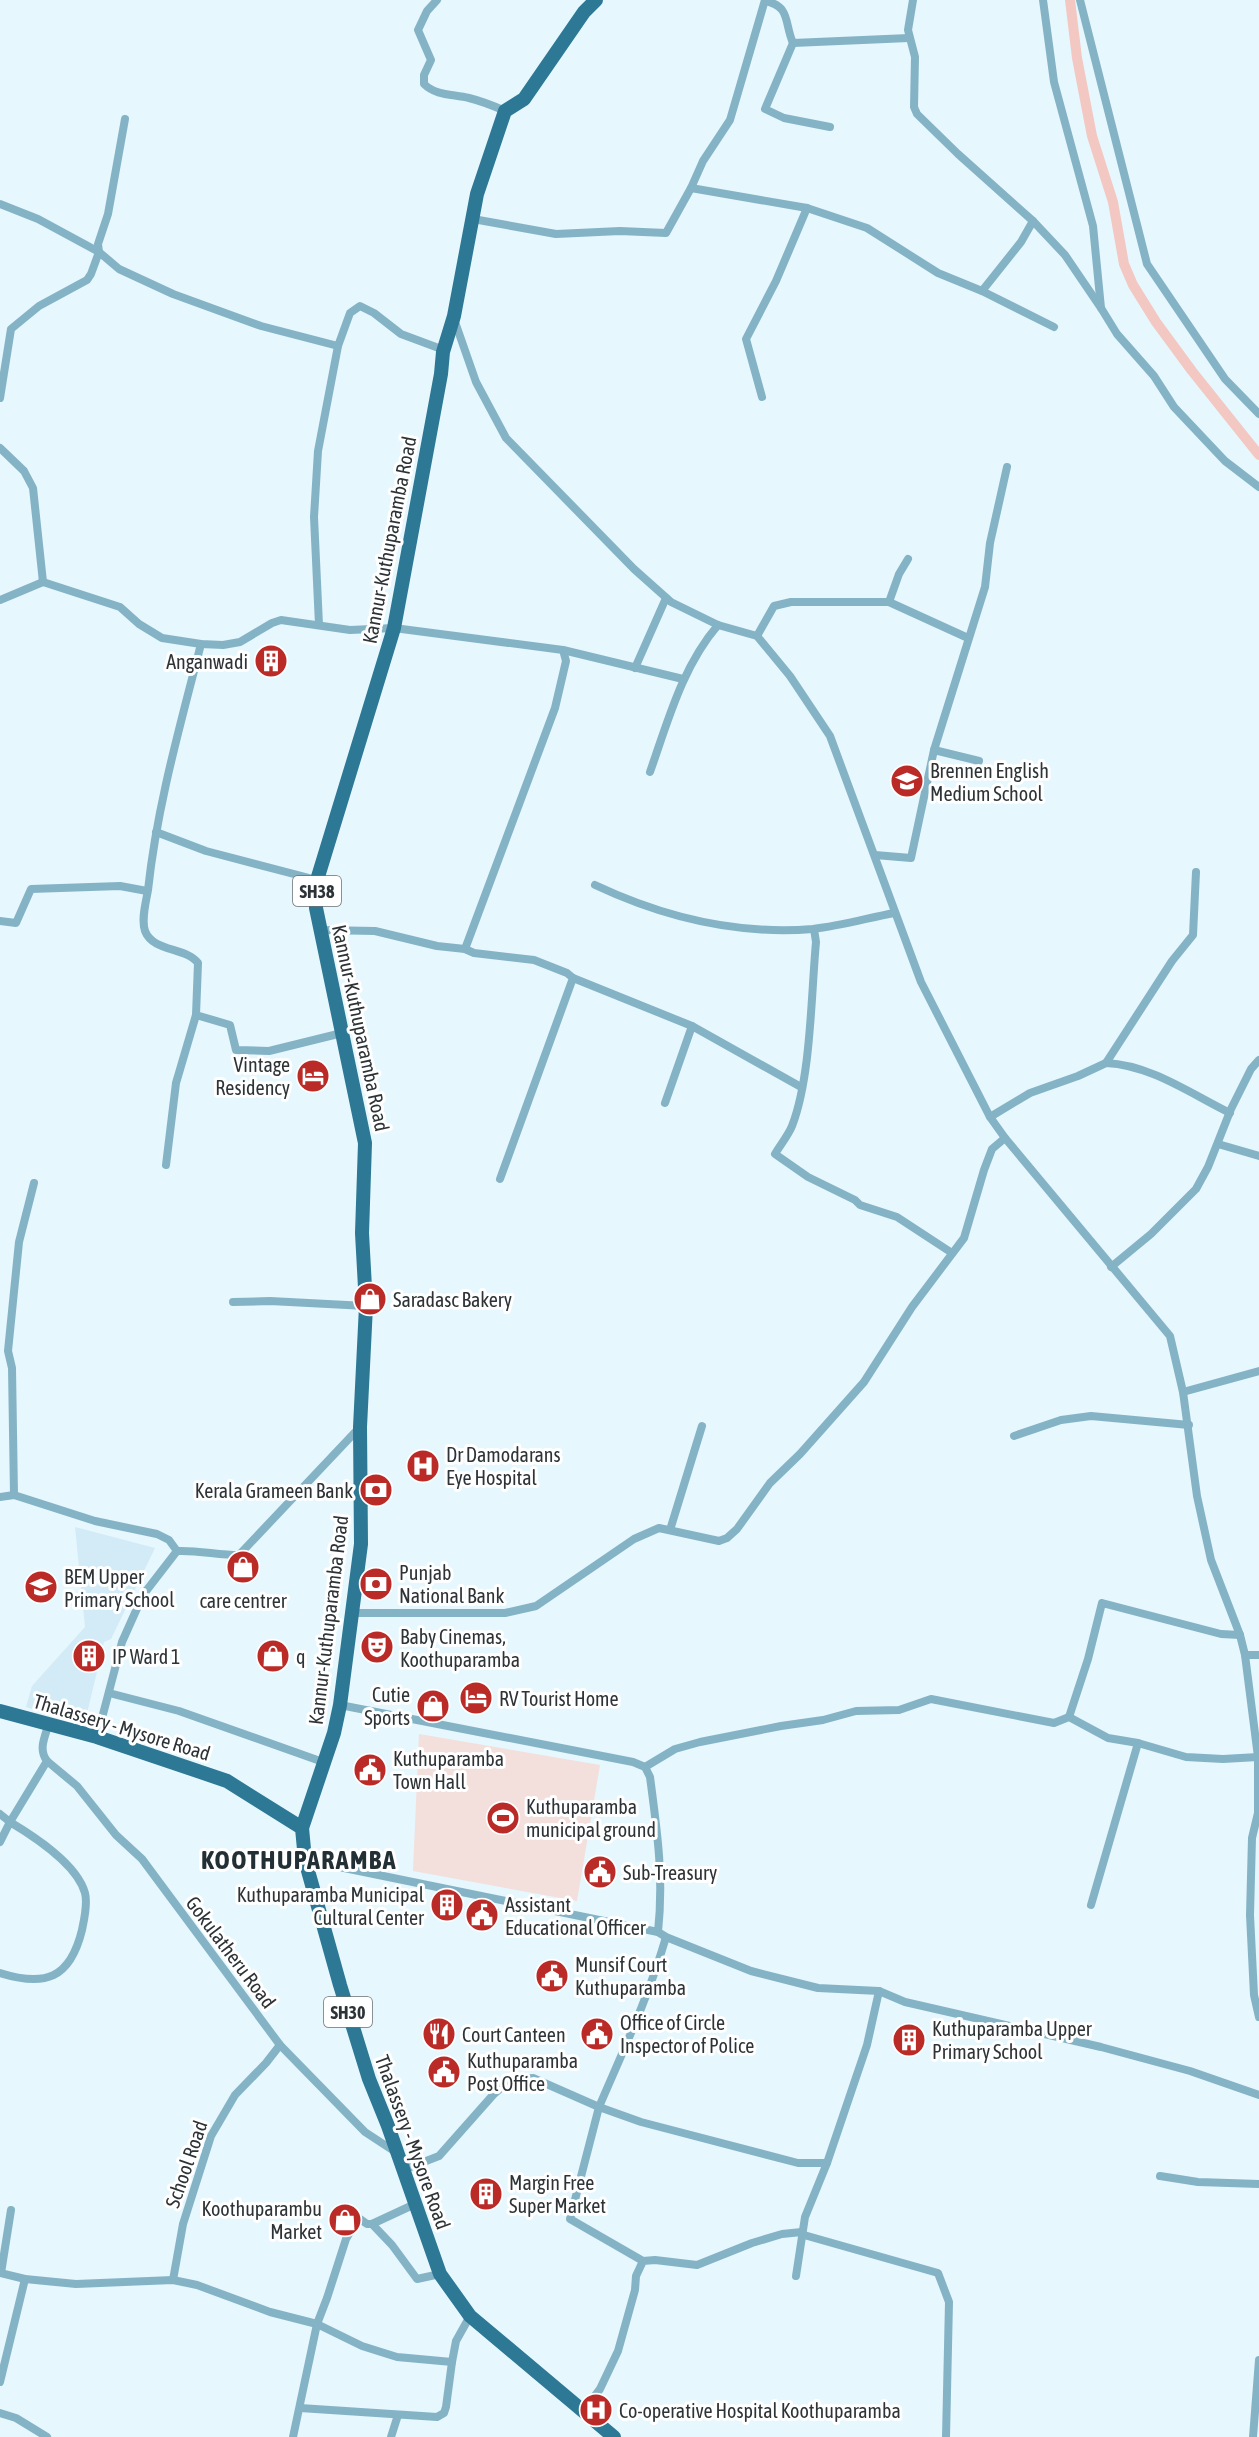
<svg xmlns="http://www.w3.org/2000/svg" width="1259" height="2437" viewBox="0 0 1259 2437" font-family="'Asap Condensed',sans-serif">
  <rect width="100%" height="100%" fill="#e6f7fe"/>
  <path fill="#d2ebf6" d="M75 1527 155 1548 111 1639 104 1642 84 1726 26 1707 32 1686 85 1627Z"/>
  <path fill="#f3dfdc" d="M419 1734 600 1765 577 1901 413 1871Z"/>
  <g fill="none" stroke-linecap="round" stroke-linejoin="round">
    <path stroke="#f3c7c2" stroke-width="10" d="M1070 0 1077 58 1092 136 1113 202 1124 264 1133 285 1156 322 1192 371 1259 455"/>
    <g stroke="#85b3c6" stroke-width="8">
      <path d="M437 0 427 11 418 30 431 60 424 75V84C436 96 453 94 469 98 481 101 494 106 505 111"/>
      <path d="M913 0 908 30 915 57 914 107 917 114 958 154 1033 221"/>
      <path d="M1043 0 1054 82 1093 226 1101 308 1117 334 1154 376 1174 407 1225 461 1259 487"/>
      <path d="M1080 0 1147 264 1225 379 1259 414"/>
      <path d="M765 1C791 6 784 23 793 43L909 38"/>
      <path d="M793 43 765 109 784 118 830 127"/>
      <path d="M691 188 703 161 730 120 765 0"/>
      <path d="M0 204 38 219 99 252 119 269 173 294 261 326 338 346 350 313 360 306 374 313 401 334 444 350"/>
      <path d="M473 219 556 234 620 231 666 233 691 188 807 208 867 228 938 273 982 291 1021 242 1033 221 1065 255 1101 308"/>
      <path d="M982 291 1054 327"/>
      <path d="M454 319 476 382 506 438 634 569 671 602 718 625 757 636 790 676 830 736 921 982 990 1117 1005 1138 1170 1336 1183 1392 1197 1496 1211 1560 1240 1635 1245 1655 1258 1757V1813L1252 1838 1250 1915 1254 1995 1259 2017"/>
      <path d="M762 397 746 339 776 281 807 208"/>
      <path d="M0 398 11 329 39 306 87 280 91 274 99 252 98 244 108 214 125 119"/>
      <path d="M0 448 24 471 33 488 43 582"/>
      <path d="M0 600 43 582 120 607 139 624 162 638 201 644 223 645 240 642 272 623 281 620 350 630 394 628 563 650 566 661 555 708 465 949"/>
      <path d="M889 602 899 574 908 559"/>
      <path d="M319 625 314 517 318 451 338 346"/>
      <path d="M757 636 774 606 791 602H889L968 638"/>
      <path d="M201 644C180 726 157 806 148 890 146 902 141 919 145 931 153 952 186 947 198 963L196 1015 230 1025 236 1050 269 1051 342 1033"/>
      <path d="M563 650 683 679"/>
      <path d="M635 668 666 598"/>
      <path d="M934 750 979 761"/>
      <path d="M650 772C668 721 682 667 718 625"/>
      <path d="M156 832 206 851 317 880"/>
      <path d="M875 855 911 858 934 750 985 587 990 543 1007 467"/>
      <path d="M595 885C663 917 738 935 813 929 840 926 868 918 894 913"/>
      <path d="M0 921 16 923 31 889 120 886 147 891"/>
      <path d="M814 929 816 942C811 996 811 1077 792 1126 788 1136 780 1145 775 1154L808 1177 855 1200 860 1205 897 1217 952 1253"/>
      <path d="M322 930 375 931 437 946 465 949 474 953 534 960 567 973 573 978 692 1026 801 1087"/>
      <path d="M1106 1063C1151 1065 1191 1094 1230 1113"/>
      <path d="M665 1103 692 1026"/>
      <path d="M990 1117 1030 1093 1078 1076 1106 1063 1172 961 1193 935 1196 872"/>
      <path d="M1218 1144 1259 1156"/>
      <path d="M166 1165 176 1083 196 1015"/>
      <path d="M500 1179 573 978"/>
      <path d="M1111 1267 1151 1234 1196 1189 1208 1167 1231 1109 1251 1069 1259 1060"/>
      <path d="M233 1302 270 1301 366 1306"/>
      <path d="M1183 1392 1259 1371"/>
      <path d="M1014 1436 1061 1420 1091 1416 1189 1425"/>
      <path d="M14 1495 12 1368 8 1351 19 1242 34 1183"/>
      <path d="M0 1497 14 1495 95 1521 157 1534 169 1540 177 1551"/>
      <path d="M670 1530 702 1426"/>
      <path d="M351 1613H505L536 1606 634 1539 659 1528 719 1541 727 1538 737 1529 770 1483 800 1454 864 1382 912 1307 964 1238 984 1170 992 1149 1005 1138"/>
      <path d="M1245 1655H1259"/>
      <path d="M109 1693 179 1711 323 1762"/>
      <path d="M340 1705 633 1762 645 1767 650 1777C657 1830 664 1877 658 1932L666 1937 751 1971 818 1988 879 1991 905 2002 1101 2047 1190 2071 1259 2095"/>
      <path d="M1069 1717 1088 1659 1102 1603 1221 1634 1240 1635"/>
      <path d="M97 1737 122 1642 143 1595 177 1551C198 1550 218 1555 239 1555L360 1427"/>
      <path d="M47 1761 77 1786 116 1835 142 1859 280 2045 365 2132 397 2153"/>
      <path d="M645 1767 675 1749 700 1742 781 1726 823 1720 856 1711 899 1710 931 1699 1054 1723 1069 1717 1108 1738 1138 1743 1186 1757 1223 1759 1258 1757"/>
      <path d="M0 1814 10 1822 47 1761C38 1749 45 1737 49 1723"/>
      <path d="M0 1842 10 1822C35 1837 77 1864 85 1893 88 1904 84 1920 82 1930 70 1979 45 1987 0 1973"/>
      <path d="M305 1860 658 1932"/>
      <path d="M1091 1905 1138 1743"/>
      <path d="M827 2163 867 2045 879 1991"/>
      <path d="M403 2170 439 2156 493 2095 510 2080 533 2078 599 2107C623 2051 649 1996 666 1937"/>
      <path d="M1160 2176 1198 2182 1259 2184"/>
      <path d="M372 2224 392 2245 417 2279 440 2274"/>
      <path d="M804 2235 938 2273 949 2302 946 2437"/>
      <path d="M643 2261 570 2219 599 2107 641 2122 798 2163H827L805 2217 796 2276"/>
      <path d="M0 2273 25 2279 76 2284 173 2280 197 2285 270 2312 317 2324 362 2346 381 2352 397 2357 452 2362 456 2341 470 2316"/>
      <path d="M1 2273 11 2210"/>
      <path d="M173 2280 183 2224 211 2136 235 2095 266 2063 280 2045"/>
      <path d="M0 2382 25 2279"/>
      <path d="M300 2408 437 2417 444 2413 446 2407 452 2362"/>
      <path d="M583 2412 600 2389 618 2351 635 2290 636 2276 643 2261 655 2260 697 2265 752 2243 782 2234 802 2232"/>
      <path d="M0 2413 16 2418 47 2437"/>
      <path d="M293 2437 317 2324 327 2298 346 2239 357 2220 360 2219 367 2224H372L415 2204"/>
      <path d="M391 2437 398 2415"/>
      <path d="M1253 2437 1259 2360"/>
    </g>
    <g stroke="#2d7895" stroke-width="14">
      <path d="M0 1711 97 1737 227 1781 302 1828 305 1860 340 1985 369 2079 388 2126 440 2274 470 2316 614 2437"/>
      <path d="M302 1828 334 1733 340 1705 361 1544 360 1427 366 1306 362 1233 365 1143 316 908 317 880 394 628 441 374 443 352 454 316 477 194 505 111 524 99 584 12 596 0"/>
    </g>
  </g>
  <defs>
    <g id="building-disc" transform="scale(1.725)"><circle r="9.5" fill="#ba2b28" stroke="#fff"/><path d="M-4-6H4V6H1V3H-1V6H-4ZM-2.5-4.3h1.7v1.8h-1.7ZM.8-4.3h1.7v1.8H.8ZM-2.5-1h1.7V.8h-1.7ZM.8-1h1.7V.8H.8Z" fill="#fff"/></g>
    <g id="school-disc" transform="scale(1.725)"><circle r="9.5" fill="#ba2b28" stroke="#fff"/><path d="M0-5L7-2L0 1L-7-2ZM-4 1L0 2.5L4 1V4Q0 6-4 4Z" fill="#fff"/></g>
    <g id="hotel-disc" transform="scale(1.725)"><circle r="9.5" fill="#ba2b28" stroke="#fff"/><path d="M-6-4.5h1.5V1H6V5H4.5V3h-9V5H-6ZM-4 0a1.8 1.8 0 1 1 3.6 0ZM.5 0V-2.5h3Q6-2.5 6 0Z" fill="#fff"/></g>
    <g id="shop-disc" transform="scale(1.725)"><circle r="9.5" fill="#ba2b28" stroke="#fff"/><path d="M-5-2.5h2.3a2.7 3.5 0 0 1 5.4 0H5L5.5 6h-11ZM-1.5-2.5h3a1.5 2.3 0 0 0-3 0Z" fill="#fff"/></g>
    <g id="hospital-disc" transform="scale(1.725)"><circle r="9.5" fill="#ba2b28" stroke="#fff"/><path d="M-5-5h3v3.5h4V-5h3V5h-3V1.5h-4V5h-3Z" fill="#fff"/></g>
    <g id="bank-disc" transform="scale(1.725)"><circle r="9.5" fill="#ba2b28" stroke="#fff"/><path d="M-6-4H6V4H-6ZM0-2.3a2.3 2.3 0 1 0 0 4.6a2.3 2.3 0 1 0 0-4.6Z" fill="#fff"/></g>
    <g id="theatre-disc" transform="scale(1.725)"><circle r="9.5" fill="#ba2b28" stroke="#fff"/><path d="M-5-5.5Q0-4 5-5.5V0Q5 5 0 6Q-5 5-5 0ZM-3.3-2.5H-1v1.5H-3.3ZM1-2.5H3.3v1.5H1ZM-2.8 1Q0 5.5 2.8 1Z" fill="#fff"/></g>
    <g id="civic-disc" transform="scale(1.725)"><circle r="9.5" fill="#ba2b28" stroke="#fff"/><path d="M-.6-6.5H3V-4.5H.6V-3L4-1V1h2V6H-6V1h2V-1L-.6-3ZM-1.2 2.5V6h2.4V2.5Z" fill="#fff"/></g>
    <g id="stadium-disc" transform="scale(1.725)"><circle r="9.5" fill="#ba2b28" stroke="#fff"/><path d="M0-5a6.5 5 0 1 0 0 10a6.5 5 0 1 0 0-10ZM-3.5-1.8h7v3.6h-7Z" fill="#fff"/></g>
    <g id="restaurant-disc" transform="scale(1.725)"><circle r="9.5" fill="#ba2b28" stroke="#fff"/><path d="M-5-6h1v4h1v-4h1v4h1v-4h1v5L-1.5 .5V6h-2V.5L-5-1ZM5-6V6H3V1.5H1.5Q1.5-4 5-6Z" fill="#fff"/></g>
  </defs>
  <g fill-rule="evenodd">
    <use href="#building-disc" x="271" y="661"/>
    <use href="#school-disc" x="907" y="781"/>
    <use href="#hotel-disc" x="313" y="1076"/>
    <use href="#shop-disc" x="370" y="1299"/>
    <use href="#hospital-disc" x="423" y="1466"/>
    <use href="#bank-disc" x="376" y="1490"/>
    <use href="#shop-disc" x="243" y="1567"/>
    <use href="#bank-disc" x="376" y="1584"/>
    <use href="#school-disc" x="41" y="1587"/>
    <use href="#theatre-disc" x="377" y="1647"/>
    <use href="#building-disc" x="89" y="1656"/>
    <use href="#shop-disc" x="273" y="1656"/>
    <use href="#hotel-disc" x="476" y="1698"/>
    <use href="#shop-disc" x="433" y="1706"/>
    <use href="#civic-disc" x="370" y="1770"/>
    <use href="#stadium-disc" x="503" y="1818"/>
    <use href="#civic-disc" x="600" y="1872"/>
    <use href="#building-disc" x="447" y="1905"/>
    <use href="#civic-disc" x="482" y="1915"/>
    <use href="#civic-disc" x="552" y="1976"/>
    <use href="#restaurant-disc" x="439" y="2034"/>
    <use href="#civic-disc" x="597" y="2034"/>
    <use href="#building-disc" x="909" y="2040"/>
    <use href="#civic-disc" x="444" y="2072"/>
    <use href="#building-disc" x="486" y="2194"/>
    <use href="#shop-disc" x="345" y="2220"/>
    <use href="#hospital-disc" x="596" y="2410"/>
  </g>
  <g text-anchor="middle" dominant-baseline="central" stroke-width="6" stroke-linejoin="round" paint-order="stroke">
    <g fill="#fff" stroke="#6c7072" stroke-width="1.5">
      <rect x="293" y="876" width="48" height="30" rx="4.5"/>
      <rect x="324" y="1997" width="48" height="30" rx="4.5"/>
    </g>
    <g font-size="18" font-weight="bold" fill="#2d3336">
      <text x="317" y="891">SH38</text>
      <text x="348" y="2012">SH30</text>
    </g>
    <g font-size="20" fill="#2d3336" stroke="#fff">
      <text transform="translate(389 540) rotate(-79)">Kannur-Kuthuparamba Road</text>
      <text transform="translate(361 1028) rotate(78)">Kannur-Kuthuparamba Road</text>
      <text transform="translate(328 1620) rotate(-83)">Kannur-Kuthuparamba Road</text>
      <text transform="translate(122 1727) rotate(17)">Thalassery - Mysore Road</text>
      <text transform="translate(231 1952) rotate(53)">Gokulatheru Road</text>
      <text transform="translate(413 2142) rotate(70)">Thalassery - Mysore Road</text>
      <text transform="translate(186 2164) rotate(-71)">School Road</text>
    </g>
    <g font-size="20" fill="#2d3336" stroke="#fff" text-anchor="start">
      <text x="248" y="661" text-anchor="end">Anganwadi</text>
      <text x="930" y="770">Brennen English<tspan x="930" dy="23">Medium School</tspan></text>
      <text x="290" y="1064" text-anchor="end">Vintage<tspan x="290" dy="23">Residency</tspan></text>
      <text x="393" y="1299">Saradasc Bakery</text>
      <text x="446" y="1454">Dr Damodarans<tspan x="446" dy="23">Eye Hospital</tspan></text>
      <text x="353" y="1490" text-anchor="end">Kerala Grameen Bank</text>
      <text x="399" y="1572">Punjab<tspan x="399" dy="23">National Bank</tspan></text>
      <text x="64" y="1576">BEM Upper<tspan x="64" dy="23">Primary School</tspan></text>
      <text x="243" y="1600" text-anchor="middle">care centrer</text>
      <text x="400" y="1636">Baby Cinemas,<tspan x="400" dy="23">Koothuparamba</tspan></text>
      <text x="112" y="1656">IP Ward 1</text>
      <text x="296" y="1656">q</text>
      <text x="410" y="1694" text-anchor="end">Cutie<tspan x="410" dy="23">Sports</tspan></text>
      <text x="499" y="1698">RV Tourist Home</text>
      <text x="393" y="1758">Kuthuparamba<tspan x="393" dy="23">Town Hall</tspan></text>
      <text x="526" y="1806">Kuthuparamba<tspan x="526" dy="23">municipal ground</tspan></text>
      <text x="623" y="1872">Sub-Treasury</text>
      <text x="424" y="1894" text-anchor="end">Kuthuparamba Municipal<tspan x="424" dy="23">Cultural Center</tspan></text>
      <text x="505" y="1904">Assistant<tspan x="505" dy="23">Educational Officer</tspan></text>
      <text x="575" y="1964">Munsif Court<tspan x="575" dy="23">Kuthuparamba</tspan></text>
      <text x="620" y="2022">Office of Circle<tspan x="620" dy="23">Inspector of Police</tspan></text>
      <text x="932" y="2028">Kuthuparamba Upper<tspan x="932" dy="23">Primary School</tspan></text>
      <text x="462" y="2034">Court Canteen</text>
      <text x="467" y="2060">Kuthuparamba<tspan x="467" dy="23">Post Office</tspan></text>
      <text x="509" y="2182">Margin Free<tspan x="509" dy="23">Super Market</tspan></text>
      <text x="322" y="2208" text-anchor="end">Koothuparambu<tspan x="322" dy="23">Market</tspan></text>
      <text x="619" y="2410">Co-operative Hospital Koothuparamba</text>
    </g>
    <g font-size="26" font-weight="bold" letter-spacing="1.5" fill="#222f35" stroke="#fff">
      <text x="299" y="1860">KOOTHUPARAMBA</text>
    </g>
  </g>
</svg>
